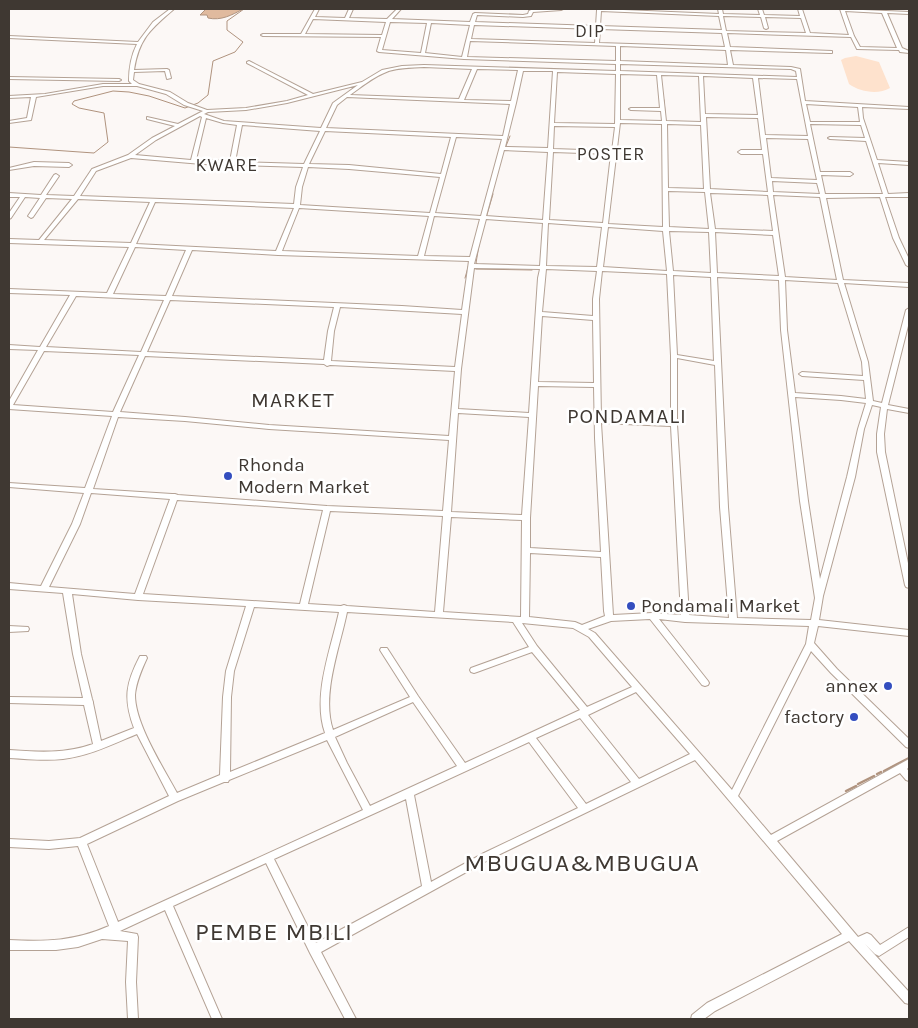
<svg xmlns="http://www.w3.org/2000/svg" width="918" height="1028" viewBox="0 0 918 1028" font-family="Karla,sans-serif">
  <rect width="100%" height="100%" fill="#fcf8f6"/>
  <path fill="#fee2cd" d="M856 56 879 62 890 88C878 95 860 92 849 84L841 60 845 58Z"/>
  <path fill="#e0ba9e" stroke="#b0937e" d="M203 9H243C232 15 221 21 208 18L207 15H200L205 10Z"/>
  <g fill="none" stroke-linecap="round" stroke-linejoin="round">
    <g stroke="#b0937e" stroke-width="1">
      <path d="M664 100 665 112"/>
      <path d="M506 146 510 136"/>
      <path d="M9 147 94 153 108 142 104 113 79 108 72 104 74 101 113 91 129 92 149 96 185 108 198 103 208 95 213 61 235 52 243 42 227 30V21L244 9"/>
      <path d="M484 225 493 194"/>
      <path d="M479 265 476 263 480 239"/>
      <path d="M476 269 532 270"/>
      <path d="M465 278 469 264"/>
    </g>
    <g stroke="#b0937e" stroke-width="2.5">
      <path d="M884 771 909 758"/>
      <path d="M877 774 881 772"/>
      <path d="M858 784 874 776"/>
      <path d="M846 791 856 786"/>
    </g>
    <g stroke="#b4a295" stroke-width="2">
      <g id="minor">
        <path d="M170 9H174C151 29 139 38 134 70L167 69 169 70 171 78 167 79 165 71 134 72 133 80 139 84 170 92 188 103 207 110 246 108 287 101 308 95 247 63V62L249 61 313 94 362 82 382 70 402 66 424 65 616 71V64L464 59 379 52 377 51 381 37 263 36 261 35 263 34H301L315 9H319L315 17 345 18 349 9H353L349 18 387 19 397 9H401L392 19 470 22 473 14 475 13 523 15 528 14 529 11 531 10 563 9 561 10 533 12 531 16 523 17 477 15 475 22 596 26 597 10 599 9 719 14 718 9H722L723 14 760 15 758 9H762L764 15 800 16 798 9H802L810 33 849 35 840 9 909 12V14L887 13 902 48 909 51V53L900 52 899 50 857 49 851 37 727 33 730 47 832 51V53H830L730 50 733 65 791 67 800 69 805 101 909 107V109L862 107 863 118 877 160 909 162V165L878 163 888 194 909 193V197H885L899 238 909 259V267L906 265 893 238 880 197 826 198 843 280 909 283V287L844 283 868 362 873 401 882 403 906 310 909 308V322L888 405 909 409V413L887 409 884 434 885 452 909 568V588L906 587 905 585 877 452V434L881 407 872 405 864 429 855 477 823 596 819 620 909 630V636L818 626 814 643 837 669 909 739V748L906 747 831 673 811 651 738 796 771 835 909 759V767L907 769 909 771V781L906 780 900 773 777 841 858 937 867 933 871 935 880 945 909 927V937L879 956 875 954 865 944 909 992V1004L905 1003 849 941 715 1011 704 1019H691L692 1015 707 1003 842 934 695 760 490 859 321 952 356 1019H345L310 953 266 863 173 906 222 1019H212L165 910 120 931 137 934 138 937 136 982 138 1019H128L126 982 128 941 102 939 78 947 56 950H9V940C46 942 75 941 109 926L78 846 49 849 9 847V839L49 841 80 838 169 796 137 734C113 744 89 756 63 759 45 761 27 759 9 758V750C38 752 65 754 93 744L84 705 9 703V697L83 698 73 654 63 593 9 589V583L41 586 72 524 84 493 9 487V483L85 488 112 416 9 409V401L38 350 9 349V345L40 347 70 295 9 293V289L107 293 129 247 9 243V239L39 240 72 199 46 198 33 217 31 218 28 216 40 198 25 197 11 218 9 219V213L20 197H9V193L41 195 54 175 56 174 59 176 46 195 74 196 92 169 128 155 152 138 175 126 147 119V117L178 124 203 111 184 105 166 94 137 86H103L36 97 31 120 9 123V121L27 118 31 97 9 98V96L45 94 103 84H132L129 81C129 68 131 56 137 44L9 38V36L138 42 153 22ZM601 11 719 16 722 30 600 26ZM845 11 882 13 897 48 860 47 854 36ZM723 16 761 17 764 28 766 29 768 28 765 17 801 18 806 33 726 31ZM313 19 386 22 382 35 305 34ZM390 22 427 23 421 53 382 50ZM431 23 470 25 462 57 425 53ZM474 25 596 29 595 43 471 39ZM600 29 722 33 725 47 599 43ZM470 41 616 46V61L467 57ZM620 46 726 50 728 65 620 61ZM620 64 791 69 796 71 797 77 620 71ZM424 67 472 69 459 99 350 95C361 87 372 78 384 73 396 67 411 68 424 67ZM477 69 518 70 511 101 464 100ZM523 71H553L548 148 505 147 516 103ZM557 72 616 74 615 124 554 123ZM620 74 657 75 660 108H631L629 109 631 110 661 111 662 121 620 120ZM661 75 699 76 701 122 666 121ZM703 76 753 78 758 115 705 114ZM758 78 797 79 808 136 765 135ZM358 85 333 103 321 128 224 121 204 114 208 112 246 110 287 103ZM347 97 510 104 503 136 326 128 337 105ZM806 104 858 107 860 122H810ZM200 116 202 117 191 160 135 155 156 140ZM706 117 758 118 762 150H741L738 152 741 154H763L768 192 710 189ZM206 118 223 123 237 125 230 161 196 160ZM620 123 662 124 663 227 608 224ZM667 124 701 125 704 189 668 188ZM810 124 861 125 865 138 830 137 828 138 830 139 866 141 883 194H825L821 175 850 176 853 174 850 172H820ZM242 125 320 131 304 164 235 162ZM554 126 615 127 612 151 553 149ZM325 131 451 137 441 174 349 165 309 164ZM456 137 502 139 481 216 435 213ZM766 138 808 139 817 180 771 178ZM504 150 548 152 543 220 486 216ZM553 152 611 154 603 223 549 220ZM131 158 202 164 303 167 296 187 294 204 80 196 96 171ZM308 167 349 169 440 177 430 213 300 205 302 187ZM772 181 817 183 820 194 773 192ZM668 191 705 192 709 229 669 227ZM710 193 768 195 773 231 715 229ZM773 195 820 197 837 280 785 277ZM78 199 150 202 131 243 44 240ZM155 202 294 208 276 251 136 244ZM299 208 429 216 418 256 282 251ZM434 216 480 219 470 257 424 256ZM486 219 543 223 540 266 474 264ZM548 223 602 227 597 267 546 266ZM608 227 663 231 667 271 603 267ZM669 231 709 232 711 273 673 271ZM715 232 773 235 779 276 717 273ZM135 247 186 250 166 296 113 294ZM192 250 278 255 469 261 462 310 402 306 172 296ZM474 268 540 269 538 278 529 413 458 409 461 369ZM546 269 597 271 593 299V316L542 312ZM602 271 667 274 671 356V422L601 419 599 299ZM673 275 711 277 714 361 677 355ZM717 277 779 280 781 330 800 501 815 598 811 620 737 618 728 507ZM785 280 838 283 862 362 863 376 802 372 799 374 802 376 864 380 866 399 841 396 795 393 787 330ZM76 296 164 300 141 352 46 347ZM170 300 334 307 328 331 324 360 147 352ZM340 307 462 314 455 367 331 361 334 331ZM542 316 593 320 594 383 538 382ZM44 351 139 355 113 412 13 405ZM145 356 324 364 327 366 330 365 455 371 449 436 269 425 185 417 120 412ZM677 358 715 365 720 507 729 618 689 615 677 424ZM538 386 594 387 595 438 601 552 530 548V518ZM795 397 841 400 866 403 858 429 847 477 820 579 808 501ZM458 413 529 417 522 515 451 512ZM118 417 185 421 269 429 449 440 443 511 327 506 178 495 175 494H172L93 489ZM601 423 671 426 681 615 652 613 613 615ZM91 493 170 499 135 594 49 587 80 524ZM177 500 323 510 300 604 143 594ZM330 511 443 516 435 612 347 606 344 605 341 606 308 604ZM451 517 522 520 521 617 443 612ZM530 553 601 557 604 611 605 616 582 625 575 622 529 617ZM72 594 138 600 246 606 226 671 223 697 220 775 177 793C163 767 135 724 135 695 136 682 142 669 147 658L146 656H140C126 683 123 698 134 728L101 741 93 703V702L92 699 81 654ZM254 607 339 612C331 649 312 696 325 733L230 772 231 697 234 671ZM347 612 513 622 529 647 471 668 470 670 471 672 474 673 477 672 532 652 580 710 465 763 418 696 387 648H381L380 650 410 697 333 730C321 695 340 647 347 612ZM650 619 702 685 705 686 708 685 709 683 708 681 659 619 685 622 809 626 806 644 732 790 595 633 588 629 611 621ZM522 623 573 628 589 637 632 687 587 707 537 646ZM636 692 690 754 639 779 588 715ZM413 702 457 766 370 806 347 763 335 737ZM580 718 631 782 586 804 536 738ZM327 740 363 810 118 922 87 844 178 801 224 782H228L229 780ZM529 742 578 808 484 853 431 882 414 795ZM406 799 422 886 316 943 274 859Z"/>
        <path d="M9 77 119 79 121 80 119 81 9 79Z"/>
        <path d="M34 162 69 163 72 165 69 167 34 166 9 170V168Z"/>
        <path d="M9 626 28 627 29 629 28 631 9 632Z"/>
      </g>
    </g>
    <use href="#minor" fill="#fff" fill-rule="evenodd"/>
  </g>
  <g fill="#344ebf" stroke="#fff" stroke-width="2">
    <circle cx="228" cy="476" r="5"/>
    <circle cx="631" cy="606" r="5"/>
    <circle cx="888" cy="686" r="5"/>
    <circle cx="854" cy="717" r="5"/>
  </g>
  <g text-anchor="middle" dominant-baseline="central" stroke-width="5" stroke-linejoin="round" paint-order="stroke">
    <g font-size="18" letter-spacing="1" fill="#3f3832" stroke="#fff">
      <text x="590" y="31">DIP</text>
      <text x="611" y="154">POSTER</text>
      <text x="227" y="165">KWARE</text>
    </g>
    <g font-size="19" fill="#3f3832" stroke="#fff" text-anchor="start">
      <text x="238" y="465">Rhonda<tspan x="238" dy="22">Modern Market</tspan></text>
      <text x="641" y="606">Pondamali Market</text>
      <text x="878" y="686" text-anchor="end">annex</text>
      <text x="844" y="717" text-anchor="end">factory</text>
    </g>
    <g font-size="21" letter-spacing="1" fill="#3f3832" stroke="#fff">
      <text x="293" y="400">MARKET</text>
      <text x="627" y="416">PONDAMALI</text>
    </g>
    <g font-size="25" letter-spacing="1" fill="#3f3832" stroke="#fff">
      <text x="582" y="862">MBUGUA&amp;MBUGUA</text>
      <text x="274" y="931">PEMBE MBILI</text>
    </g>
  </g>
  <rect width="918" height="1028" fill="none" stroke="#3f3832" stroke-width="20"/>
</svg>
